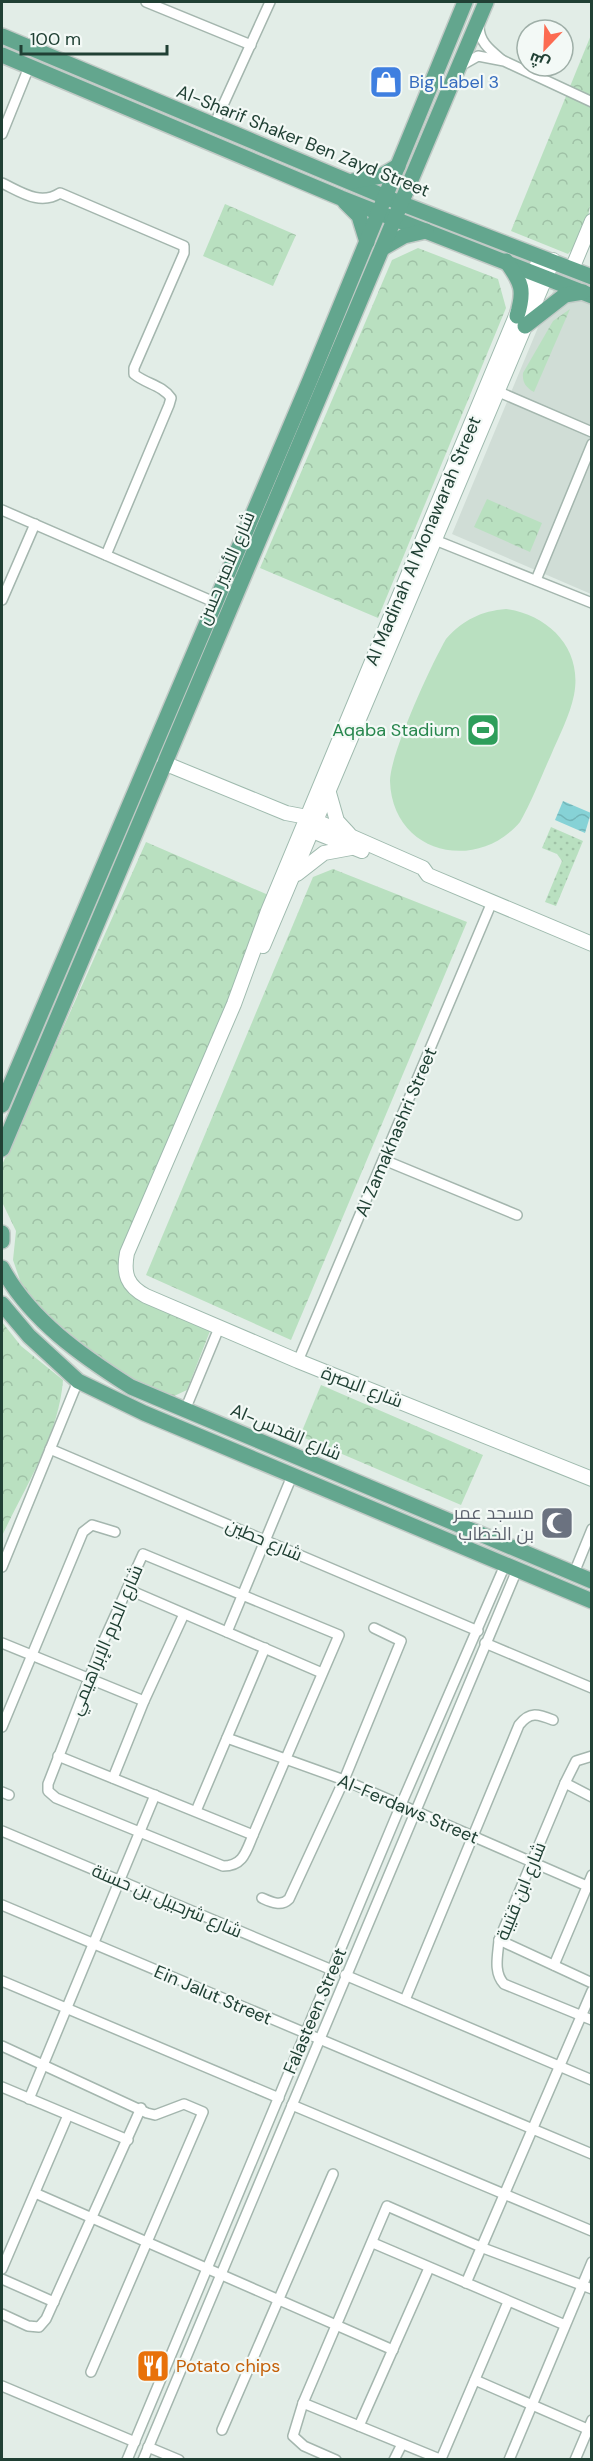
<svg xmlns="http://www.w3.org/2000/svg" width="593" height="2461" viewBox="0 0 593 2461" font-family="'DM Sans',Cairo,sans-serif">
  <defs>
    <pattern id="park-crowns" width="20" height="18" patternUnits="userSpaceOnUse" patternTransform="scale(1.5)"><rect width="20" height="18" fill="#b9e0c0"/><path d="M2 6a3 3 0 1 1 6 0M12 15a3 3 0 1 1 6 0" fill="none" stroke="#9fc1a6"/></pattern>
    <pattern id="garden-dots" width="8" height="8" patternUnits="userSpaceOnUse" patternTransform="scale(1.5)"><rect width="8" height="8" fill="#b9e0c0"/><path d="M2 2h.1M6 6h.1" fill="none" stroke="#9fc1a6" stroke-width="1.8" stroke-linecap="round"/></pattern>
    <pattern id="water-waves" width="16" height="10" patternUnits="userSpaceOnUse" patternTransform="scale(1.5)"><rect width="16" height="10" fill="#86d2d6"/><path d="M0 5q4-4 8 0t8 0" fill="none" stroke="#73b5b8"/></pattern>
  </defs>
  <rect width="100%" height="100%" fill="#e2ede7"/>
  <path fill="#d0ddd6" d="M554 289 591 305V594L452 534Z"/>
  <g fill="url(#park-crowns)">
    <path d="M591 35V201L584 237 568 254 511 231Z"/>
    <path d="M225 204 296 235 273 286 203 256Z"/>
    <path d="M418 248 498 279 506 308 378 618 260 568 392 260Z"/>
    <path d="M570 309 534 392C526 388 522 382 523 373L553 321Z"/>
    <path d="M487 499 542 523 530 552 474 527Z"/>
    <path d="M146 842 273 897 122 1267 132 1292 205 1324 210 1331 187 1390 174 1396 141 1383 102 1361 47 1314 22 1286 13 1260 16 1231 2 1202V1165Z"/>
    <path d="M333 869 467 922 291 1340 146 1275 313 877Z"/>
    <path d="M2 1322 21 1346 63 1380C59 1435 25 1487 2 1536Z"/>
    <path d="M321 1385 483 1455 461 1505 300 1436Z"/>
  </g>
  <path fill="url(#garden-dots)" d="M551 827 583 841 556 906 545 902 562 861 557 854 542 848Z"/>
  <path fill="#b9e0c0" d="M506 609C549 615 583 649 574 695 570 715 559 736 551 755 541 777 532 801 520 822 475 874 392 853 390 781 390 754 431 665 446 639 463 620 481 611 506 609Z"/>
  <path fill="url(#water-waves)" d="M563 801 591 813 585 833 555 820Z"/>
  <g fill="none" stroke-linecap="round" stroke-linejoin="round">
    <g stroke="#a4b6ae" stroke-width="12">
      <g id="street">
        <path d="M146 2 251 45"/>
        <path d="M479 26C479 42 490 50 502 60"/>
        <path d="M462 65 478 56 504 61 592 102"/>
        <path d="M214 125 270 2"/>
        <path d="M2 134 29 67"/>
        <path d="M2 183C21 192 40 206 60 193L184 246V253L134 368V374C146 384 162 385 171 398L169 405 106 555"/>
        <path d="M499 392 592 432"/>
        <path d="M2 510 214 602"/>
        <path d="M430 538 592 603"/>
        <path d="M536 580 592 444"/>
        <path d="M2 600 35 524"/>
        <path d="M384 1160 517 1215"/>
        <path d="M298 1361 492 902"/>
        <path d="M185 1410 219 1328"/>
        <path d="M50 1449 478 1631"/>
        <path d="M143 1554 339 1635 253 1835C246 1852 243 1866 223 1866L56 1798 48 1791V1784L104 1640Z"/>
        <path d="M2 1567 78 1381"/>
        <path d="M574 1573 592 1529"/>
        <path d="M127 1589 322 1673"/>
        <path d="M227 1632 292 1476"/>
        <path d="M2 1643 144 1701"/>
        <path d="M485 1643 592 1688"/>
        <path d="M2 1727 83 1532 92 1525 115 1532"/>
        <path d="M227 1738 344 1780 587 1886"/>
        <path d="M58 1756 253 1835"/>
        <path d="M592 1756 576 1761 565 1783 499 1940C498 1955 493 1972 504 1984L592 2020"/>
        <path d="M113 1778 144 1701 184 1614"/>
        <path d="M565 1783 592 1797"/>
        <path d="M2 1792 9 1795"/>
        <path d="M196 1811 265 1648"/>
        <path d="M2 1831 332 1970"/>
        <path d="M262 1898C271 1902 281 1907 289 1899L344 1780 401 1641 374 1628"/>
        <path d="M2 1905 592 2154"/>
        <path d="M499 1940 592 1983"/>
        <path d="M554 1965 592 1875"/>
        <path d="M345 1975 592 2080"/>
        <path d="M2 1981 279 2098"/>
        <path d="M405 2000 519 1725C530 1711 538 1714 553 1720"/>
        <path d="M2 2046 147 2113 155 2115 184 2104 203 2112 91 2372"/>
        <path d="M2 2087 128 2140"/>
        <path d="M29 2099 155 1795"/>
        <path d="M292 2105 592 2231"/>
        <path d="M35 2193 393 2350"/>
        <path d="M373 2243 565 2325"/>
        <path d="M2 2269 68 2115"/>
        <path d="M2 2279 54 2302"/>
        <path d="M466 2283 592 1991"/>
        <path d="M2 2314 28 2326 39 2327 46 2319 141 2108"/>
        <path d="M475 2380 592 2431"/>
        <path d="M2 2386 135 2442"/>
        <path d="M303 2403 442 2460"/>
        <path d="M359 2426 429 2268"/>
        <path d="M222 2430 333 2174"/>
        <path d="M148 2447 179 2460"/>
        <path d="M441 2459 508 2302"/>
        <path d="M127 2460 400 1807 505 1565"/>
        <path d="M143 2460 517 1570"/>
        <path d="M336 2460 304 2446 293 2436 303 2403 387 2206 483 2248 592 2289"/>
        <path d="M394 2460 402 2444"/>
        <path d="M509 2460 592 2262"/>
        <path d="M575 2460 592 2420"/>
      </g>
    </g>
    <g stroke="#9fbaae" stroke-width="16">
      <g id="secondary">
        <path d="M538 263 268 911 234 1004 127 1253C123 1274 127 1286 146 1296L298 1361 592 1479"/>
        <path d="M572 269 592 221"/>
        <path d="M164 763 286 813 307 817 423 868 428 875 592 944"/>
        <path d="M329 793 337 821 349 834"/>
        <path d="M305 828 362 851"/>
        <path d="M297 874 324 853 351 848"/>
        <path d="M263 946 553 260"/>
      </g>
    </g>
    <g stroke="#c1cac6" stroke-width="18">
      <g id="primary">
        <path d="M2 36 395 201 592 277"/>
        <path d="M2 55 341 198 592 296"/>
        <path d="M353 181 381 176 398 166"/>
        <path d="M345 202 359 216 367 242"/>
        <path d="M383 248 404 236 426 231"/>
        <path d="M506 261C522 283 525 290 517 316"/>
        <path d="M525 326 565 295 583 292"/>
        <path d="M2 1105 310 380 465 2"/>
        <path d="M2 1149 486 2"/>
        <path d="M2 1233V1241"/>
        <path d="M2 1268C30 1320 82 1356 131 1387L592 1581"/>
        <path d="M2 1304 29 1336 78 1381 144 1413 592 1601"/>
      </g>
    </g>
    <use href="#street" stroke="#fff" stroke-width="9"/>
    <use href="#secondary" stroke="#fff" stroke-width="14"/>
    <use href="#primary" stroke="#63a68e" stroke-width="15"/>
  </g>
  <defs>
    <g id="shop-square" transform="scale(1.725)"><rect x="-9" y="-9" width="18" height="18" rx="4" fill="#3f7fe0" stroke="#f3f9f6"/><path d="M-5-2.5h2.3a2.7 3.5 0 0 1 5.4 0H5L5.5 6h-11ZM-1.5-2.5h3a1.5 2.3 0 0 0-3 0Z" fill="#fff"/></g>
    <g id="stadium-square" transform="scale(1.725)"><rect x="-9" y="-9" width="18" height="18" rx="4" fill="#2e9e5b" stroke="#f3f9f6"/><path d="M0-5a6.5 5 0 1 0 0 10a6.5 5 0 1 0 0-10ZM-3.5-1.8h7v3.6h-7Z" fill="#fff"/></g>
    <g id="mosque-square" transform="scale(1.725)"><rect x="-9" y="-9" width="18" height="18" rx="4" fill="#6b7280" stroke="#f3f9f6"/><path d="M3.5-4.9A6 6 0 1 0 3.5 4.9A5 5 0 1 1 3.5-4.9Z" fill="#fff"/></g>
    <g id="restaurant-square" transform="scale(1.725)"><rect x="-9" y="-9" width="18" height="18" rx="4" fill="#e8710a" stroke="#f3f9f6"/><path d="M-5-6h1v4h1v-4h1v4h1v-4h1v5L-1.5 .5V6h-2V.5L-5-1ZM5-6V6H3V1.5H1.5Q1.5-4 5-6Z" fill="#fff"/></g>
  </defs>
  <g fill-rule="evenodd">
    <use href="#shop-square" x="386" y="82"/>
    <use href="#stadium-square" x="483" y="730"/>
    <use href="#mosque-square" x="557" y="1523"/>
    <use href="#restaurant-square" x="153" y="2366"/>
  </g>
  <g text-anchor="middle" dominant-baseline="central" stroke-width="4.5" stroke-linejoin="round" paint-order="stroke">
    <g font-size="18" fill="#366cbe" stroke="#f3f9f6" text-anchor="start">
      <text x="409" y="82">Big Label 3</text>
    </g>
    <g font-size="18" fill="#204034" stroke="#f3f9f6">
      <text transform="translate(303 141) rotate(22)">Al-Sharif Shaker Ben Zayd Street</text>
      <text transform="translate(423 541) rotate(-67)">Al Madinah Al Monawarah Street</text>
      <text transform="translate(226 568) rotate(-67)">شارع الأمير حسن</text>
      <text transform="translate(396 1132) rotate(-67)">Al Zamakhashri Street</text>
      <text transform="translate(362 1387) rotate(21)">شارع البصرة</text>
      <text transform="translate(286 1432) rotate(23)">Al-شارع القدس</text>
      <text transform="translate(264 1540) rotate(23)">شارع حطين</text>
      <text transform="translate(106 1640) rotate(-67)">شارع الحرم الإبراهيمي</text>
      <text transform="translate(408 1809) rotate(23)">Al-Ferdaws Street</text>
      <text transform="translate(521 1891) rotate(-68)">شارع ابن قتيبة</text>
      <text transform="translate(167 1901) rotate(23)">شارع شرحبيل بن حسنة</text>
      <text transform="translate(213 1995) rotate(23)">Ein Jalut Street</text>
      <text transform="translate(315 2011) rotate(-67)">Falasteen Street</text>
    </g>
    <g font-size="18" fill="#27864d" stroke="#f3f9f6" text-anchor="end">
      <text x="460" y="730">Aqaba Stadium</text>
    </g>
    <g font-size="18" fill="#5b616d" stroke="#f3f9f6" text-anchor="end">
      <text x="534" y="1513">مسجد عمر<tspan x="534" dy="21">بن الخطاب</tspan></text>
    </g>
    <g font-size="18" fill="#c56008" stroke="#f3f9f6" text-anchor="start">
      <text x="176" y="2366">Potato chips</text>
    </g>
  </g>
  <rect width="593" height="2461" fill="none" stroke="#204034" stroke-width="6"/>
  <g transform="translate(545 48) rotate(203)"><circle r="28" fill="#f3f9f6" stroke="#9fafa8" stroke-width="1.5"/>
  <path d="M0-4.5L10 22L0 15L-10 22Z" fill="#fc6b51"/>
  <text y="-9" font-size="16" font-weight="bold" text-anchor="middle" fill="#204034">ش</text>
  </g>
  <path d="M21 45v9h146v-9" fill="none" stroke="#204034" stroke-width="3"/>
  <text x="30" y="45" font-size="18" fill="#204034" stroke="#f3f9f6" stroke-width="4.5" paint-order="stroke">100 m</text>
</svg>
